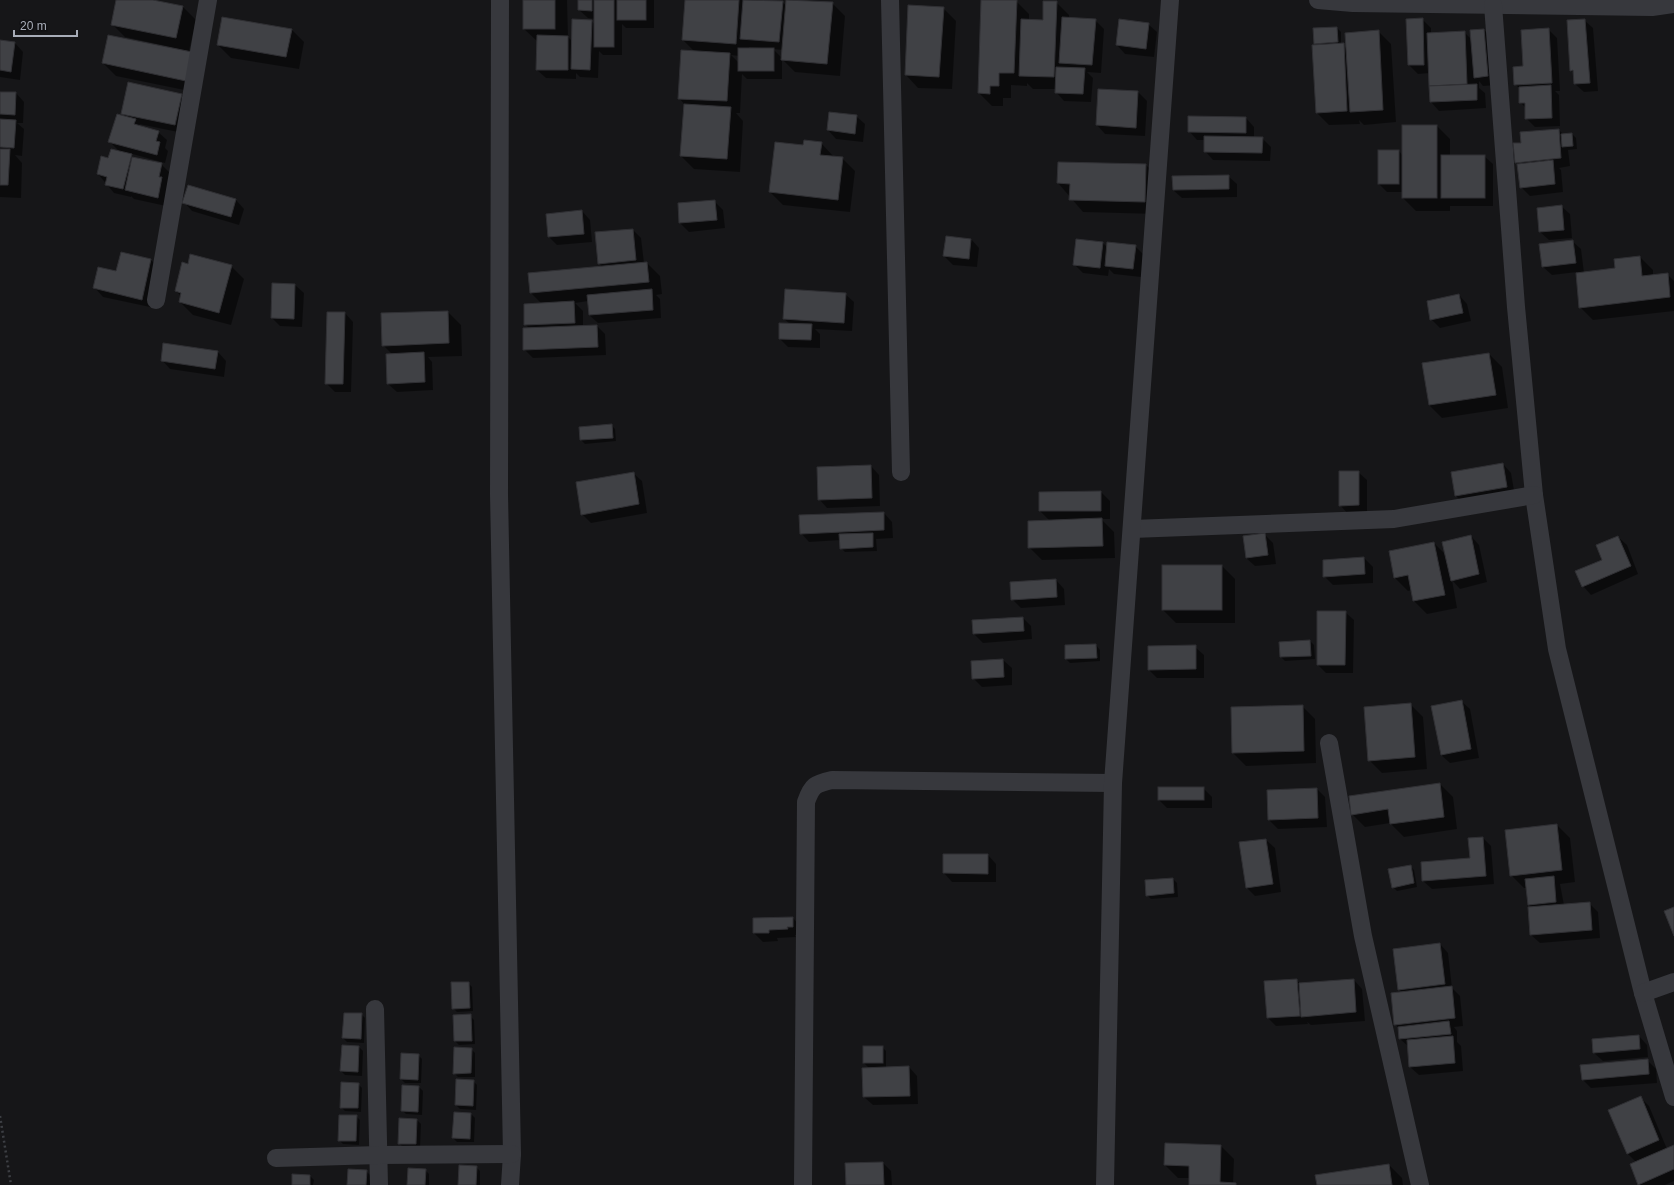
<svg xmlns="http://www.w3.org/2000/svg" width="1674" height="1185" viewBox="0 0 1674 1185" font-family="Arial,sans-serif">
  <rect width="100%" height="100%" fill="#161618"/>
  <g fill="#0007" fill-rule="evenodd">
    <path d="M117 0H148L183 7 196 20 189 51 125 37 112 24Z"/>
    <path d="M524 0H567L568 37 572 41 591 21 595 24V19L588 18 579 10V0H654V28H626L622 24V55H603L599 51 598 78 580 77 576 73V79L546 78 537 70 538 42 524 29Z"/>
    <path d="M686 0H763L782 2 787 6V0L832 3 845 16 840 76 795 72 782 59V79H747L742 74 740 113H736L743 121 740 172 694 169 681 156 685 105 679 98 695 52 683 40ZM749 47 761 48V49H749ZM773 49 783 50 782 58ZM731 55 739 56V63Z"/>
    <path d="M1016 1 1029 14V20L1044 21 1056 2 1069 15V18L1095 20 1104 29 1101 73 1087 72 1093 78 1091 102 1064 101 1056 92V89H1033L1027 83V86L1011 85V98H1003V106H992L979 93Z"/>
    <path d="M943 8 956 21 952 89 918 88 906 75Z"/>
    <path d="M1422 19 1431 28V34L1464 32 1472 40 1484 30 1493 39 1497 85 1483 86 1479 81V88L1485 93 1486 108 1439 111 1431 102 1430 87H1432L1430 73 1418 74 1409 65 1407 20Z"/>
    <path d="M1584 20 1593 28 1598 91 1584 92 1575 84 1574 73 1571 70Z"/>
    <path d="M1148 24 1157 32 1154 57 1125 54 1117 45Z"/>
    <path d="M1337 28 1341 32V45L1347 48 1378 31 1391 44 1396 122 1364 125 1359 120 1360 124 1329 125 1316 112 1317 46 1315 44Z"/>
    <path d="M291 29 304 42 299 69 231 58 218 45Z"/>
    <path d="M1548 29 1557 38 1560 91H1555L1559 95 1560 126 1535 127 1526 118V108L1520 102V89L1515 84Z"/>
    <path d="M0 41 15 43 23 52 20 80 0 77Z"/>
    <path d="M191 53 199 93 116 76 103 63Z"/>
    <path d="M1099 90 1138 92 1147 101 1145 136 1105 134 1097 125Z"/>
    <path d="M0 93H16L24 102 23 123H17L24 129 22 156 15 155 22 163 21 198 0 197Z"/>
    <path d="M182 95 190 103 183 133 139 124 142 127 158 132 167 140 165 148 168 151 165 163 129 153 134 158 161 164 170 173 166 206 134 199 131 196V197L114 193 98 174 109 159 121 153 110 142 126 117 122 113Z"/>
    <path d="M856 116 865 124 863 142 836 139 828 130Z"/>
    <path d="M1246 118 1254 127V138H1262L1271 147 1270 161 1213 160 1205 151V140H1197L1189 131Z"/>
    <path d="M1437 126 1450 139V156H1484L1493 164V206H1450V211H1416L1403 198V192H1387L1379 184 1399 151 1403 156Z"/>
    <path d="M1559 130 1564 135 1572 134 1576 138 1577 149 1568 150 1570 166 1559 168 1561 170 1563 192 1530 196 1521 187 1519 165 1516 162 1522 143Z"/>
    <path d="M821 143 834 157 842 158 855 171 850 212 783 205 770 192Z"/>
    <path d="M1146 165 1159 178 1157 214 1083 212 1058 183Z"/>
    <path d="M1228 176 1237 184V197L1182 198 1173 190Z"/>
    <path d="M236 200 244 209 239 225 192 211 184 202Z"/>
    <path d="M714 201 723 210 725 228 689 232 680 223 679 204Z"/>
    <path d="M1561 206 1570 214 1572 238 1549 240 1540 232 1538 208Z"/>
    <path d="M582 211 590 220 592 242 557 245 549 237 547 214Z"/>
    <path d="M633 230 641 238 644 263H647L660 276 662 294 656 295 660 299 661 318 598 323 589 315 588 301 575 303 583 311V326H597L605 334 606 355 533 358 524 349 530 329 525 324 542 304 531 293 602 267 599 263Z"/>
    <path d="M971 239 979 248 977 267 953 265 944 256Z"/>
    <path d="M1572 241 1581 249 1584 273 1616 269 1640 257 1653 270V276L1667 274 1674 281V311L1593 320 1580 307 1577 272 1552 275 1543 267Z"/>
    <path d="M1103 243 1108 248 1135 246 1144 255 1141 277 1114 274 1109 269 1108 276 1083 273 1074 264Z"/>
    <path d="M151 260 159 268 150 307 103 297 95 288 117 272Z"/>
    <path d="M231 266 244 279 231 325 193 315 180 302 181 296 176 291Z"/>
    <path d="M295 285 304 293 302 327 280 326 272 318Z"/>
    <path d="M845 294 854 302 852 331 815 329 820 334V348L788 347 780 339 790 324 784 319Z"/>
    <path d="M1459 295 1467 304 1471 321 1440 328 1431 319Z"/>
    <path d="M448 312 461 325 462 356 428 357 432 362 433 390 397 392 388 384 393 355 383 345Z"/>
    <path d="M345 313 353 322 351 392H335L326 383Z"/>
    <path d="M218 352 226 361 224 377 170 369 162 360Z"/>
    <path d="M1489 354 1502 367 1508 408 1442 418 1429 405 1424 364Z"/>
    <path d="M611 425 615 429 616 441 585 444 581 440Z"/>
    <path d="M1503 464 1511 473 1515 496 1464 504 1456 496Z"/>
    <path d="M871 466 879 475 880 506 827 508 819 499Z"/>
    <path d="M1358 472 1367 480V513L1348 514 1340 505Z"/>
    <path d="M633 473 642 481 647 513 591 523 582 514Z"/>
    <path d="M1101 492 1110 501V519H1101L1114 532 1115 558 1042 560 1029 547 1050 521 1040 511V493Z"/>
    <path d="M884 513 892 522 893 538 876 539 877 551 845 552 841 548V540L809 542 801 533Z"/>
    <path d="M1264 534 1273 543 1276 564 1255 566 1246 558Z"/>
    <path d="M1471 536 1479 545 1487 582 1460 589 1452 580 1457 608 1427 614 1414 601 1412 590 1408 591 1395 578 1390 552 1434 543 1446 555Z"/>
    <path d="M1618 537 1627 545 1638 574 1591 595 1583 586 1603 560Z"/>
    <path d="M1364 558 1373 567V583L1333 585 1324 576Z"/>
    <path d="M1222 566 1235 579V623H1176L1163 610Z"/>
    <path d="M1056 580 1064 589 1065 605 1021 608 1012 599Z"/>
    <path d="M1345 612 1354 620 1353 673H1326L1318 665Z"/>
    <path d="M1023 618 1031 626 1032 639 983 643 974 634 973 621Z"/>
    <path d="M1310 641 1314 645 1315 659 1285 661 1281 657 1280 643Z"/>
    <path d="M1096 645 1100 650V661L1070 663 1066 659Z"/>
    <path d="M1195 647 1204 655V678H1157L1149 670Z"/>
    <path d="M1003 660 1012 668V685L982 687 973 678Z"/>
    <path d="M1461 701 1470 709 1479 758 1450 763 1441 755Z"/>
    <path d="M1410 704 1423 717 1427 769 1382 773 1369 760Z"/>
    <path d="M1302 706 1315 719 1316 763 1246 766 1233 753Z"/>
    <path d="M1440 784 1453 797 1457 829 1404 837 1390 823 1365 827 1352 814Z"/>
    <path d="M1203 788 1212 797V808H1167L1159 800Z"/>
    <path d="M1317 789 1325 797 1327 827 1278 829 1269 820 1268 791Z"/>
    <path d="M1557 825 1570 838 1575 882 1560 884 1564 905 1589 903 1598 912 1600 938 1540 943 1531 935 1529 908H1532L1529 905 1527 888H1524L1511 875Z"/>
    <path d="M1483 838 1491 846 1494 884 1432 889 1423 881 1422 863 1471 859Z"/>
    <path d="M1266 840 1275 848 1281 892 1255 896 1246 887Z"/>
    <path d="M944 855H988L996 864V882H952L944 873Z"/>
    <path d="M1410 866 1414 870 1417 887 1397 891 1393 887Z"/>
    <path d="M1173 879 1177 883 1178 897 1151 899 1147 895Z"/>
    <path d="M793 918 801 927 802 935H795L796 937 777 938 778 941 763 942 754 933V919Z"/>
    <path d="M1440 944 1448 953 1452 988 1460 996 1463 1026 1454 1027 1457 1031V1042L1461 1046 1463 1071 1419 1075 1410 1067 1409 1047 1400 1039 1399 1028 1395 1024 1402 993 1399 989Z"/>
    <path d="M1296 980 1301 984 1354 980 1362 989 1365 1021 1311 1025 1307 1022 1308 1024 1276 1026 1268 1018Z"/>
    <path d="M468 983 472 987 473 1011 457 1012 453 1008Z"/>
    <path d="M345 1014H361L365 1018 364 1043 347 1042 343 1038Z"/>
    <path d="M470 1016 474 1020 475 1044 459 1045 455 1041Z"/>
    <path d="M1639 1036 1647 1045 1648 1057 1603 1061 1594 1053Z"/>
    <path d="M343 1046 359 1047 363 1051 362 1076 345 1075 341 1071Z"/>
    <path d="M882 1047 886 1051V1068L909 1067 917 1076 918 1104 873 1105 864 1097 869 1068 864 1063Z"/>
    <path d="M471 1049 475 1053V1077H458L454 1073Z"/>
    <path d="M418 1055 422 1059 421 1083H405L401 1079Z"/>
    <path d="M1647 1060 1656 1069 1657 1083 1591 1088 1583 1080Z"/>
    <path d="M473 1081 477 1085 476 1110 460 1109 456 1105Z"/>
    <path d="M358 1084 362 1088 361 1112 345 1111 341 1107Z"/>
    <path d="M403 1086 419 1087 423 1091 422 1115 406 1114 402 1110Z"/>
    <path d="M1640 1097 1649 1106 1667 1149 1674 1146V1181L1665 1185H1640L1636 1162 1628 1154Z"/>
    <path d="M455 1113 471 1114 475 1118 474 1142H457L453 1138Z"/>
    <path d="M356 1116 360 1120 359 1145 343 1144 339 1140Z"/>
    <path d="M417 1120 421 1124 420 1148 403 1147 399 1143Z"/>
    <path d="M1166 1144 1221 1146 1234 1159 1233 1184 1237 1185H1190V1178H1178L1165 1165Z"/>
    <path d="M883 1163 891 1171 892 1185H847Z"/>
    <path d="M1389 1165 1402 1178 1403 1185H1318Z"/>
    <path d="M476 1167 480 1171V1185H459Z"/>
    <path d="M425 1170 429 1174V1185H408Z"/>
    <path d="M366 1171 370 1175V1185H348Z"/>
    <path d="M310 1176 314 1180 313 1185H293Z"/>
  </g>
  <g fill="#404145" stroke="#303034">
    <path d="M116 0H153L183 6 176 38 111 25Z"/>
    <rect x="523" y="0" width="32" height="29"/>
    <path d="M578 0H592V11L578 10Z"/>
    <rect x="594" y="0" width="20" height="47"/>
    <rect x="617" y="0" width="29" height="20"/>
    <path d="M685 0H739L736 44 682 40Z"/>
    <path d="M743 0 783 1 779 42 740 39Z"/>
    <path d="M786 0 833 2 827 64 781 60Z"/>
    <path d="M981 0H1017L1014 73H999V86H990V94L978 93Z"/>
    <path d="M1043 1H1057L1054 77 1019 76 1021 19 1043 20Z"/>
    <path d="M908 5 944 7 939 77 905 75Z"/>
    <path d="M222 17 292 29 286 57 217 45Z"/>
    <path d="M1062 17 1096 19 1092 65 1059 63Z"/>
    <path d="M1423 18 1424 65H1408L1406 19Z"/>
    <path d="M572 19 592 20 590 70 571 69Z"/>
    <path d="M1119 19 1149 23 1146 49 1116 45Z"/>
    <path d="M1585 19 1590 83 1574 84 1573 70 1570 71 1567 20Z"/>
    <path d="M1337 27 1338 42 1314 44 1313 28Z"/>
    <path d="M1549 28 1552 83 1514 85 1513 67 1523 66 1521 30Z"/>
    <path d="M1484 29 1488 76 1474 78 1470 30Z"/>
    <path d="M1379 30 1383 110 1350 112 1345 33Z"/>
    <path d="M1465 31 1467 84 1429 86 1427 33Z"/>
    <path d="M108 35 192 52 186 81 102 63Z"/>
    <path d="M537 35 568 36V70H536Z"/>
    <path d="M0 40 15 42 11 72 0 70Z"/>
    <path d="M1344 43 1347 111 1316 113 1312 45Z"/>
    <rect x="738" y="48" width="36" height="23"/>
    <path d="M681 50 730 53 727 101 678 99Z"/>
    <path d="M1056 67 1085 68 1083 94 1055 93Z"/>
    <path d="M128 82 182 94 175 125 121 114Z"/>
    <path d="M1477 84V100L1430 102 1429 86Z"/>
    <path d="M1551 85 1552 118 1525 119V103H1519V87Z"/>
    <path d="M1098 89 1138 91 1136 128 1096 125Z"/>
    <path d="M0 92H16L15 115 0 114Z"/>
    <path d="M684 104 731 107 727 159 680 156Z"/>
    <path d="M829 112 857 115 855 134 827 130Z"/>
    <path d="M117 114 136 119 134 124 159 131 156 141 160 142 157 155 108 142Z"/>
    <path d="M1188 116 1246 117V133L1188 132Z"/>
    <path d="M0 119 16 120 14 148 0 147Z"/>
    <rect x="1402" y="125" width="35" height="73"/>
    <path d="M1559 129 1561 158 1515 163 1513 143H1521L1520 132Z"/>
    <path d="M1572 133 1573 146 1562 147 1561 134Z"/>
    <path d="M1204 136 1263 137 1262 153 1204 152Z"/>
    <path d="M804 140 822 142 820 155 843 157 838 200 769 192 775 142 803 145Z"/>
    <path d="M0 149H10L8 185H0Z"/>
    <path d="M111 149 132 154 123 189 105 185 107 177 97 174 101 156 108 158Z"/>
    <rect x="1378" y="150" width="21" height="34"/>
    <rect x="1441" y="155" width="44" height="43"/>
    <path d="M132 157 162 163 159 177H162L158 198 125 190Z"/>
    <path d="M1553 160 1555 184 1520 188 1517 164Z"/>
    <path d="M1058 162 1146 164 1145 202 1069 200 1070 184 1057 183Z"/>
    <path d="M1229 175V189L1173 190 1172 176Z"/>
    <path d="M188 185 236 199 231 217 182 203Z"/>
    <path d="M715 200 717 220 679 223 678 203Z"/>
    <path d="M1562 205 1564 230 1539 232 1537 208Z"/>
    <path d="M582 210 584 234 548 237 546 214Z"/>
    <path d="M633 229 636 260 598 264 595 232Z"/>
    <path d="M946 236 971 239 969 259 943 256Z"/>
    <path d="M1076 239 1103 242 1100 268 1073 265Z"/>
    <path d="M1573 240 1576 263 1542 267 1539 244Z"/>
    <path d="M1107 242 1136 245 1133 269 1105 266Z"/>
    <path d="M121 252 151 259 142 300 93 288 98 267 116 271Z"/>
    <path d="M190 254 232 265 219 313 179 302 181 293 175 291 182 262 188 264Z"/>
    <path d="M1640 256 1642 276 1668 273 1670 297 1579 308 1576 273 1615 268 1614 259Z"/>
    <path d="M647 262 649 282 530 293 528 273Z"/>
    <path d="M272 283 295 284 294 319 271 318Z"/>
    <path d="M652 289 653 310 589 315 587 295Z"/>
    <path d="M785 289 846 293 844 323 783 319Z"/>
    <path d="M1459 294 1463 313 1430 320 1427 301Z"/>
    <path d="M574 301 575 323 524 325V304Z"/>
    <path d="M448 311 449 343 382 346 381 313Z"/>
    <path d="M327 312H345L343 384H325Z"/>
    <path d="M779 323 812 324 811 340 779 339Z"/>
    <path d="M597 325 598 347 523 350V328Z"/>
    <path d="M163 343 218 351 215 369 161 361Z"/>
    <path d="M424 352 425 382 387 384 386 354Z"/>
    <path d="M1489 353 1496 395 1429 405 1422 363Z"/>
    <path d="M612 424 613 438 580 440 579 427Z"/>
    <path d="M1503 463 1507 487 1455 496 1451 472Z"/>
    <path d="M871 465 872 498 818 500 817 467Z"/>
    <path d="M1339 471H1359V505L1339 506Z"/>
    <path d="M634 472 639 504 581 515 576 482Z"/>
    <path d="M1101 491V511H1039V492Z"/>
    <path d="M884 512V530L800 534 799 515Z"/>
    <path d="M1102 518 1103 546 1028 548V521Z"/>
    <path d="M873 533V547L840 549 839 534Z"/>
    <path d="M1265 533 1268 555 1246 558 1243 536Z"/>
    <path d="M1471 535 1479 574 1451 581 1442 542Z"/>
    <path d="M1618 536 1631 566 1582 587 1575 571 1602 560 1596 545Z"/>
    <path d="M1434 542 1445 595 1413 601 1408 575 1394 578 1389 551Z"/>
    <path d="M1364 557 1365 574 1323 577V560Z"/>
    <rect x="1162" y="565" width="60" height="45"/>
    <path d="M1056 579 1057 597 1011 600 1010 582Z"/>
    <path d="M1317 611H1346L1345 665H1317Z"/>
    <path d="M1023 617 1024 631 973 634 972 620Z"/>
    <path d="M1310 640 1311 656 1280 657 1279 642Z"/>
    <path d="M1096 644 1097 658 1065 659V645Z"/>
    <path d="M1196 645V669L1148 670V646Z"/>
    <path d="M1003 659 1004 677 972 679 971 661Z"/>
    <path d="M1462 700 1471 749 1441 755 1431 706Z"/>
    <path d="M1411 703 1415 757 1368 761 1364 707Z"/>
    <path d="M1303 705 1304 751 1232 753 1231 707Z"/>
    <path d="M1440 783 1444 817 1390 824 1388 809 1351 815 1349 796Z"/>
    <rect x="1158" y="787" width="46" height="13"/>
    <path d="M1317 788 1318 818 1268 820 1267 790Z"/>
    <path d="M1557 824 1562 870 1510 876 1505 830Z"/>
    <path d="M1483 837 1486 876 1422 881 1421 862 1470 858 1468 838Z"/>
    <path d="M1266 839 1273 884 1246 888 1239 842Z"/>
    <path d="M943 854H988V874L943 873Z"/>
    <path d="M1411 865 1414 883 1392 888 1388 869Z"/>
    <path d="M1554 876 1556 902 1528 905 1525 879Z"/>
    <path d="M1173 878 1174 893 1146 896 1145 880Z"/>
    <path d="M1590 902 1592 930 1530 935 1528 907Z"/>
    <path d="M1674 907V936L1664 911Z"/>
    <path d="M793 917V927H787L788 929 769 930V933H753V918Z"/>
    <path d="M1440 943 1445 984 1398 990 1393 949Z"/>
    <path d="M1297 979 1300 1016 1267 1018 1264 981Z"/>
    <path d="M1354 979 1356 1012 1301 1017 1299 983Z"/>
    <path d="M451 982H469L470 1008 452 1009Z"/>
    <path d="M1452 986 1455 1018 1394 1025 1391 993Z"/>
    <path d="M344 1013H362L361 1039 342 1038Z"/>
    <path d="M471 1014 472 1041H454L453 1015Z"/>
    <path d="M1449 1021 1451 1034 1399 1039 1398 1027Z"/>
    <path d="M1639 1035 1640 1049 1593 1053 1592 1039Z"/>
    <path d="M1453 1036 1455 1063 1409 1067 1407 1040Z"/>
    <path d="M342 1045 359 1046 358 1072 340 1071Z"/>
    <rect x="863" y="1046" width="20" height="17"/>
    <path d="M454 1047 472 1048 471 1073 453 1074Z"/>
    <path d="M401 1053 419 1054 418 1080 400 1079Z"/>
    <path d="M1648 1059 1649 1074 1582 1080 1580 1065Z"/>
    <path d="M909 1066 910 1096 863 1097 862 1068Z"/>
    <path d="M456 1079 474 1080 473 1106 455 1105Z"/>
    <path d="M341 1082 359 1083 358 1108H340Z"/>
    <path d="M402 1085 419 1086 418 1112 401 1111Z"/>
    <path d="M1641 1096 1659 1140 1627 1154 1608 1110Z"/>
    <path d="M454 1112 471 1113 470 1139 452 1138Z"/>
    <path d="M339 1115H357L356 1141H338Z"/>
    <path d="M399 1118 417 1119 416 1144H398Z"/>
    <path d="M1165 1143 1221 1145 1220 1182 1236 1183V1185H1189V1166L1164 1165Z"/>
    <path d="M1674 1145V1169L1638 1185 1630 1164Z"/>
    <path d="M883 1162 884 1185H846L845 1163Z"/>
    <path d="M1389 1164 1392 1185H1317L1315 1175Z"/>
    <path d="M459 1165 477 1166 476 1185H458Z"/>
    <path d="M408 1168 426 1169 425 1185H407Z"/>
    <path d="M348 1169 367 1170 366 1185H347Z"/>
    <path d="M292 1174 310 1175V1185H292Z"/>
  </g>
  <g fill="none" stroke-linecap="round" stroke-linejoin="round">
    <path stroke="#3d3f44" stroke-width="2.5" stroke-dasharray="2 3" stroke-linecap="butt" d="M0 1116 11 1185"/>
    <g stroke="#37383d" stroke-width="18">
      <path d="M500 0 499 494 512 1154 510 1185"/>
      <path d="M890 0 901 472"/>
      <path d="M1318 0 1353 3 1652 7 1674 4"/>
      <path d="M1493 5 1516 307 1534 495 1557 649 1643 993 1674 1097"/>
      <path d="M156 300 208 0"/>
      <path d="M1132 529 1394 519 1534 495"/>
      <path d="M1329 743 1363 936 1420 1185"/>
      <path d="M1643 993 1674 982"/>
      <path d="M375 1009 379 1185"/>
      <path d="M276 1158 379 1155 512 1154"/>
      <path d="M803 1185 806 802C812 785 815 784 832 780L1113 783"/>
      <path d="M1105 1185 1113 783 1170 0"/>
    </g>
  </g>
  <path d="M14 30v6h63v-6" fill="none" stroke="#a8adb8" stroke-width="2"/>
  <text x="20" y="30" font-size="12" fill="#a8adb8" stroke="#111113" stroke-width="3" paint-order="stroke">20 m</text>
</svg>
